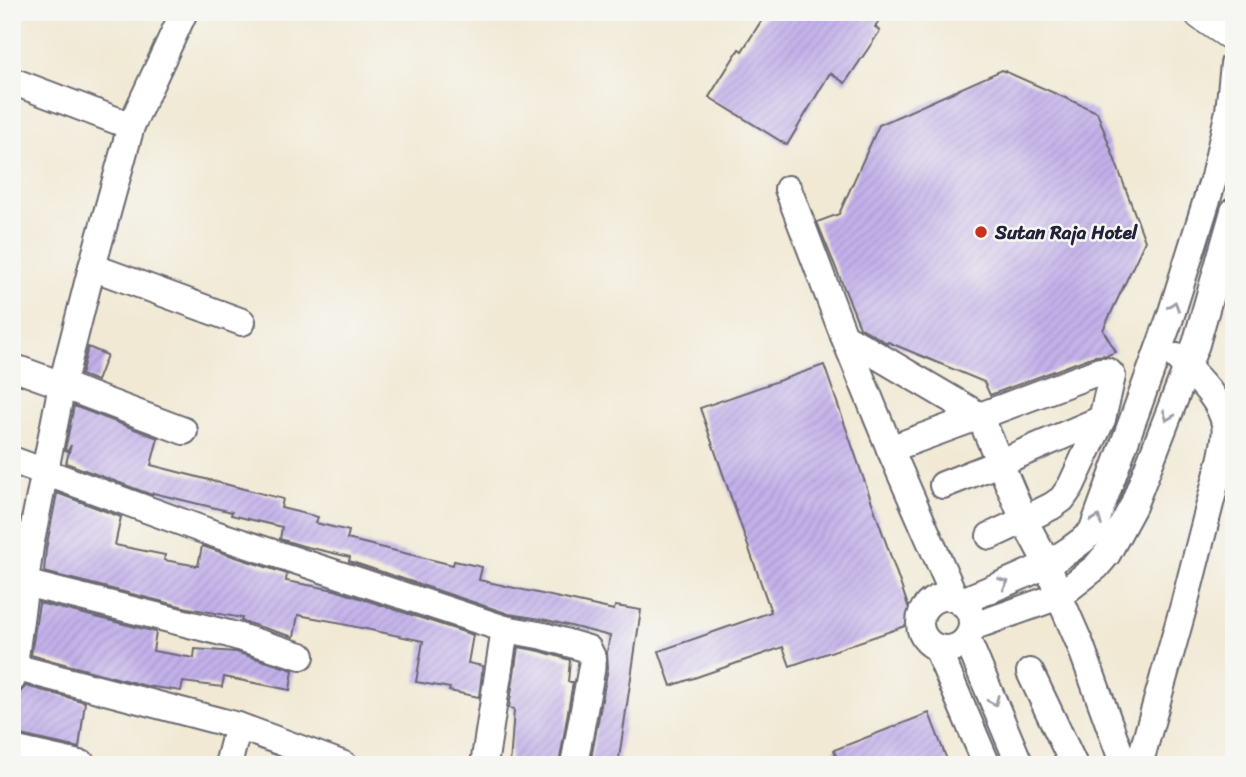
<svg xmlns="http://www.w3.org/2000/svg" width="1246" height="777" viewBox="0 0 1246 777" font-family="Sriracha,sans-serif">
  <defs>
    <pattern id="building-hatch" width="6" height="6" patternUnits="userSpaceOnUse" patternTransform="scale(1.75)"><rect width="6" height="6" fill="#c3b1ea"/><path d="M-1 1l2-2M0 6l6-6M5 7l2-2" fill="none" stroke="#a798ca"/></pattern>
  </defs>
  <rect width="100%" height="100%" fill="#f6f6f2"/>
  <filter id="ink" filterUnits="userSpaceOnUse"><feTurbulence type="fractalNoise" baseFrequency=".0143" numOctaves="2"/><feDisplacementMap in="SourceGraphic" scale="14" xChannelSelector="R" yChannelSelector="G"/><feConvolveMatrix kernelMatrix="1 2 1 2 8 2 1 2 1" color-interpolation-filters="sRGB"/></filter>
  <filter id="wash" filterUnits="userSpaceOnUse"><feTurbulence type="fractalNoise" baseFrequency=".00686" numOctaves="4" result="noise"/><feDisplacementMap in="SourceGraphic" scale="28" xChannelSelector="R" yChannelSelector="G"/><feGaussianBlur stdDeviation="1.57" result="paint"/><feColorMatrix in="noise" values="0 0 0 0 0 0 0 0 0 0 0 0 0 0 0 0 0 1.4 0 .05"/><feComposite in="paint" operator="in"/></filter>
  <g filter="url(#wash)">
    <rect width="100%" height="100%" fill="#f1e9d4"/>
    <g id="blocks">
      <g fill="url(#building-hatch)">
        <path d="M767 12H884L875 27 880 31 845 83 830 73 787 145 709 97 739 49 742 51Z"/>
        <path d="M1002 70 1097 112 1145 241 1103 330 1116 352 1108 355 1094 356 990 395 984 382 888 342 887 343 860 327 817 222 839 214 879 125Z"/>
        <path d="M88 347 107 355 97 381 81 375Z"/>
        <path d="M824 365 914 623 790 666 783 647 671 686 659 651 771 612 700 408Z"/>
        <path d="M74 406 158 438 151 465 283 499 281 508 318 517 316 523 349 531 347 539 453 565 454 561 482 567 479 580 614 610 615 606 641 610 618 765 590 764 608 668 607 652 610 636 547 620 509 614 349 561 350 557 303 546 280 539 282 527 231 515 232 512 153 493 152 495 66 463 71 445 68 451 65 450Z"/>
        <path d="M57 493 121 517 115 545 165 555 164 560 198 566 202 546 287 574 286 581 335 590 473 635 468 663 483 666 479 697 449 691 450 688 416 682 423 641 337 623V622L298 615 294 637 241 621 242 618 188 608 44 572 46 549Z"/>
        <path d="M39 603 156 632 153 651 194 658 195 649 236 652 293 670 290 690 224 677 222 687 183 682 181 691 146 686 31 655Z"/>
        <path d="M518 647 540 651 570 660 568 682H573L559 765H510L514 709 509 708Z"/>
        <path d="M26 686 85 702 79 748 16 734 18 711 12 710 14 694 19 693Z"/>
        <path d="M929 713 949 765H840L834 750Z"/>
      </g>
    </g>
  </g>
  <g filter="url(#ink)">
    <use href="#blocks" fill-opacity="0" stroke="#6a6871" stroke-width="2"/>
    <g fill="none" stroke-linecap="round" stroke-linejoin="round">
      <g stroke="#6a6871" stroke-width="30">
        <g id="minor">
          <path d="M184 12 131 126 92 267 62 385 184 431"/>
          <path d="M12 81 131 126"/>
          <path d="M788 189 844 336 980 416 1100 371C1106 370 1109 371 1112 376L1102 419 1071 486 1062 499 1052 506 1024 520 1048 565 1059 596 1080 644 1124 765"/>
          <path d="M92 267 242 322"/>
          <path d="M844 336 890 449 955 598"/>
          <path d="M12 367 62 385 30 546 12 679"/>
          <path d="M890 449 980 416 1024 520 990 536"/>
          <path d="M12 460 206 531 505 629 544 636 588 649 593 659 592 666 574 765"/>
          <path d="M943 485 999 463 1102 419"/>
          <path d="M12 580 229 634 301 656"/>
          <circle cx="946" cy="623" r="26"/>
          <path d="M960 602C1006 582 1055 567 1092 532L1170 318 1214 177 1229 111 1234 64"/>
          <path d="M972 627 1059 596 1096 567 1107 554 1133 506 1196 344 1234 211"/>
          <path d="M967 639 1020 765"/>
          <path d="M937 648 987 765"/>
          <path d="M14 667 238 726 344 765"/>
          <path d="M1030 672 1074 765"/>
          <path d="M12 749 83 765"/>
          <path d="M228 765 238 726"/>
          <path d="M484 765 505 629"/>
          <path d="M1139 765 1184 605 1222 457C1224 446 1227 434 1225 424 1220 397 1194 376 1177 357"/>
        </g>
      </g>
      <g stroke="#6a6871" stroke-width="40">
        <path id="highway" d="M1203 12 1234 33"/>
      </g>
      <use href="#minor" stroke="#fff" stroke-width="26"/>
      <use href="#highway" stroke="#fff" stroke-width="37"/>
    </g>
    <defs><path id="oneway-chevron" d="M-2-3.5L2.5 0L-2 3.5" fill="none" stroke-width="1.6" stroke-linecap="round" stroke-linejoin="round" transform="scale(1.75)"/></defs>
    <g stroke="#9c9ca7">
      <use href="#oneway-chevron" transform="translate(1174 306) rotate(-73)"/>
      <use href="#oneway-chevron" transform="translate(1168 416) rotate(111)"/>
      <use href="#oneway-chevron" transform="translate(1097 520) rotate(-68)"/>
      <use href="#oneway-chevron" transform="translate(1004 583) rotate(-23)"/>
      <use href="#oneway-chevron" transform="translate(994 701) rotate(67)"/>
    </g>
  </g>
  <circle fill="#c8321e" stroke="#f6f6f2" stroke-width="2.5" cx="981" cy="232" r="7"/>
  <g text-anchor="middle" dominant-baseline="central" stroke-width="5" stroke-linejoin="round" paint-order="stroke">
    <g font-size="19" font-weight="bold" fill="#22223b" stroke="#f6f6f2" text-anchor="start">
      <text x="995" y="232">Sutan Raja Hotel</text>
    </g>
  </g>
  <rect width="1246" height="777" fill="none" stroke="#f6f6f2" stroke-width="42"/>
</svg>
